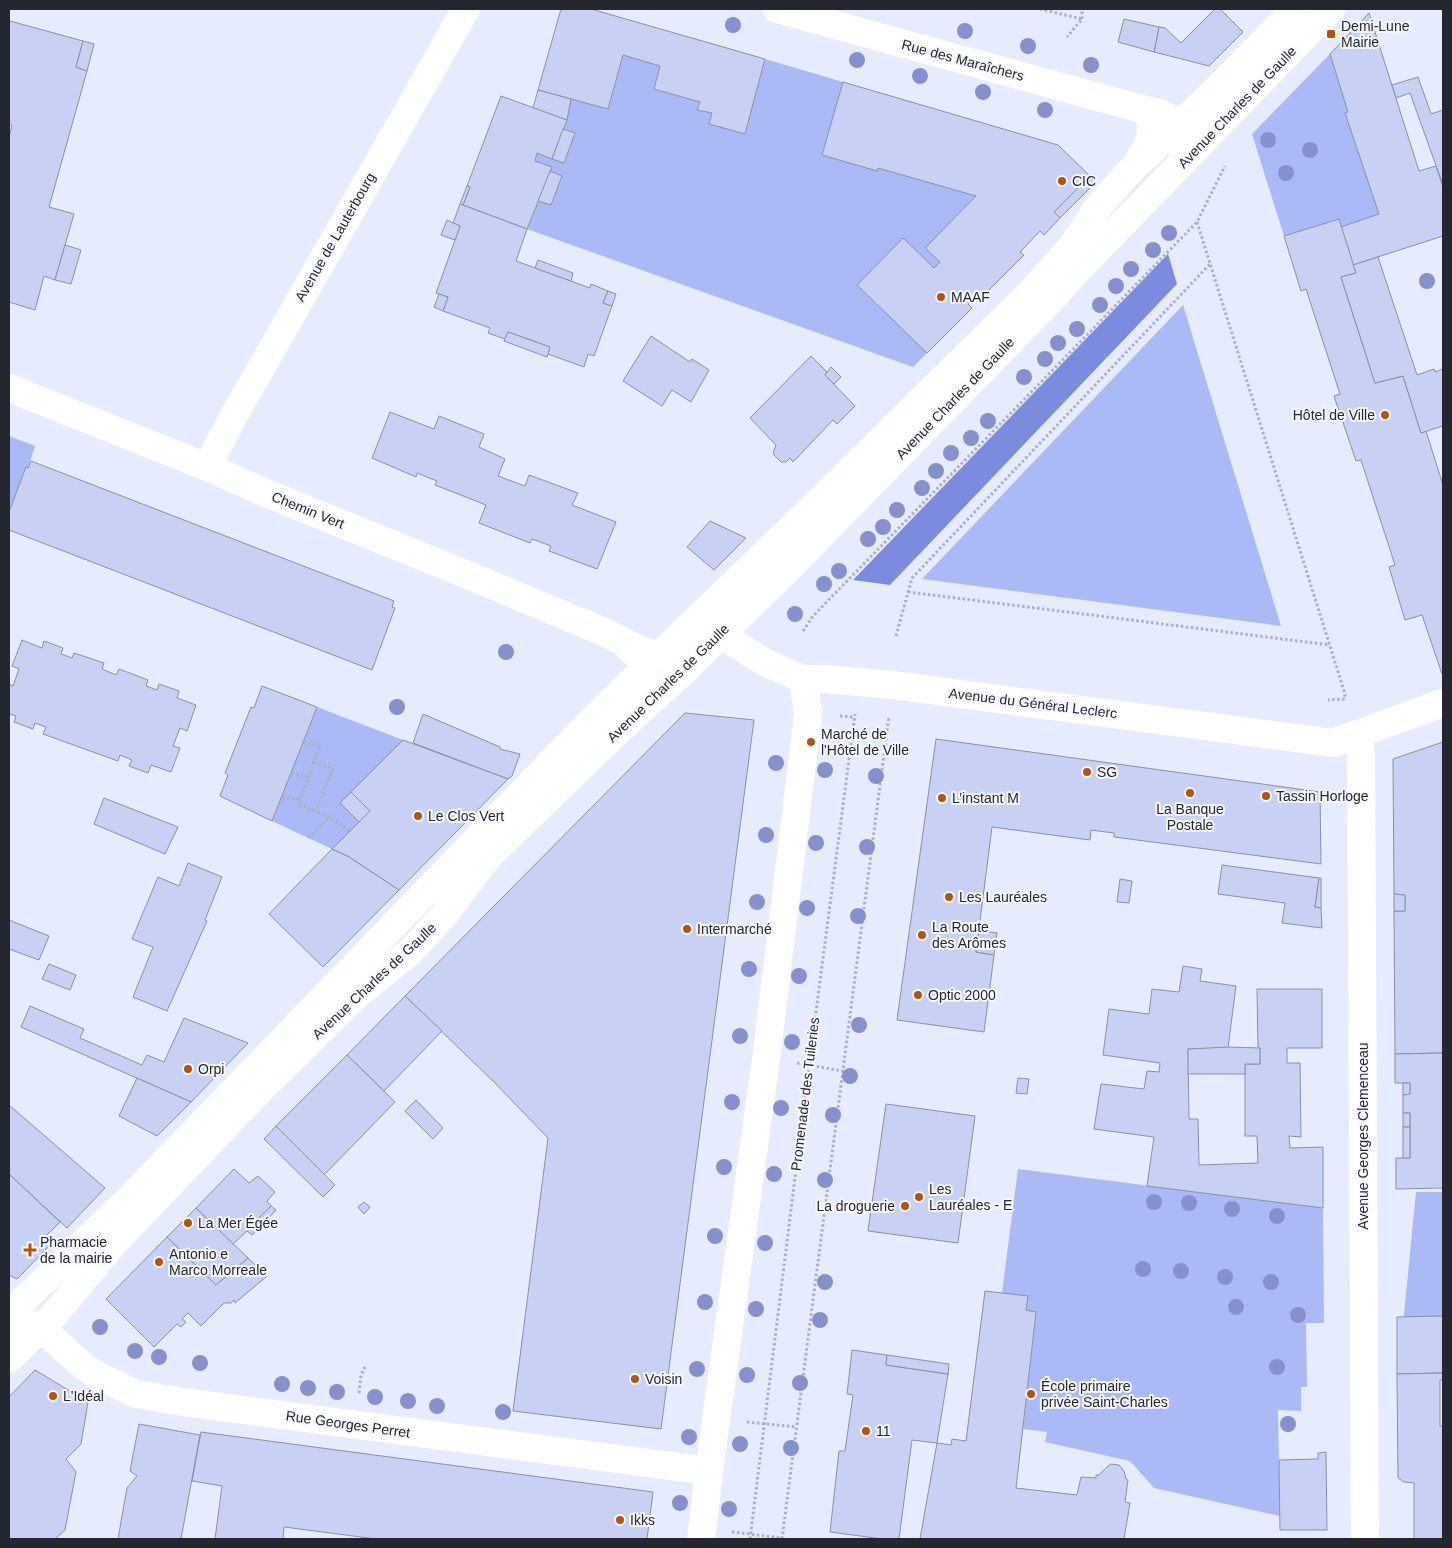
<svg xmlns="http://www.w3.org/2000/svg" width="1452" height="1548" viewBox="0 0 1452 1548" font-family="Helvetica,sans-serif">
  <rect width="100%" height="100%" fill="#e6ebfe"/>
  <g fill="#abb9f6">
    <path d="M1330 54 1348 112 1345 113 1379 214 1341 227 1339 219 1284 236 1252 134Z"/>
    <path d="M623 55 660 66 654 89 700 102 698 110 712 113 709 124 765 59 843 82 822 155 877 170 878 168 976 196 926 248 940 262 934 268 903 238 857 285 927 353 913 367 527 229 538 201 551 205 562 176 550 171 551 167 535 161 537 153 564 163 575 133 563 129 571 99 608 109Z"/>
    <path d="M1183 305 1281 626 922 579Z"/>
    <path d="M9 436 35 446 28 468H26L9 512Z"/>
    <path d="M317 707 403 740 341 803 359 822 332 849 272 821Z"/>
    <path d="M1018 1169 1323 1208 1324 1323H1306L1307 1387H1301V1411L1278 1410 1280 1516 1154 1488 1130 1461 1045 1442 1047 1432 1023 1429 1036 1312 1026 1310 1027 1296 1002 1293Z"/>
    <path d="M1416 1192H1443V1376H1398Z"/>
  </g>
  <path fill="#7b8bde" d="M1168 254 1177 284 890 585 853 580Z"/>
  <g fill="#c8d1f4" stroke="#8a90a6">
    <path d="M561 9H591L765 59 745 134 709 124 712 113 697 110 700 102 654 89 660 66 623 55 608 109 538 90Z"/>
    <path d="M1215 9H1220L1243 32 1209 66 1154 52 1159 27 1165 28 1181 43Z"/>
    <path d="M1369 13 1419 171 1436 166 1443 187V236L1353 265 1341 227 1379 214 1345 113 1348 112 1330 54Z"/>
    <path d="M1124 19 1159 27 1154 52 1118 42Z"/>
    <path d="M10 21 83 41 76 67 87 71 49 207 74 214 55 280 44 276 35 310 9 302V138L12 125 9 124V26Z"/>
    <path d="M83 41 94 44 87 71 76 67Z"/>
    <path d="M1418 77 1431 114 1443 110V182H1442L1410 93 1396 98 1392 85Z"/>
    <path d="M843 82 1058 145 1090 176 1054 212 1060 218 1044 235 1040 231 1020 252 1024 255 977 302 974 298 968 304 972 308 927 353 857 285 903 238 934 268 940 262 925 248 976 196 878 168 877 171 822 155Z"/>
    <path d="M538 90 571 99 567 120 533 108Z"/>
    <path d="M501 96 567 120 552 159 537 153 535 161 552 167 527 229 463 205 470 187 467 186Z"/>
    <path d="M563 129 575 133 564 163 552 159Z"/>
    <path d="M550 171 562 176 551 205 538 201Z"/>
    <path d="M1090 176 1096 182 1060 218 1054 212Z"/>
    <path d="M467 186 470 187 463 205 460 204Z"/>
    <path d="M460 204 527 229 516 261 590 288 591 284 608 291 603 303 612 306 594 356 588 354 584 367 548 354 550 347 508 332 505 339 488 333 490 328 443 311 448 297 436 293 460 226 453 223Z"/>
    <path d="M1339 219 1356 273 1341 277 1375 383 1403 376 1421 433 1426 431 1443 485V674H1442L1422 615 1405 620 1389 567 1395 565 1361 460 1356 461 1334 396 1340 394 1306 289 1301 291 1284 236Z"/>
    <path d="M447 220 460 226 455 240 441 235Z"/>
    <path d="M65 245 81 250 71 284 55 280Z"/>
    <path d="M1378 257 1417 375 1434 369 1435 372 1443 369V426L1421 433 1403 376 1375 383 1341 277 1356 273 1353 265Z"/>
    <path d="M538 260 573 273 571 281 535 268Z"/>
    <path d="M608 291 616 294 612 306 603 303Z"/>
    <path d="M439 294 448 297 443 311 434 307Z"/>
    <path d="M508 332 550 347 547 357 504 341Z"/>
    <path d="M651 336 690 362 692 359 709 370 691 402 672 390 662 406 623 381Z"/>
    <path d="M811 356 827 372 825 375 855 406 837 424 833 420 793 462 790 458 786 462H781L773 454 776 445 750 418Z"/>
    <path d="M831 367 841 377 834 384 825 375Z"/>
    <path d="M390 412 434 429 439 416 484 434 479 447 505 459 498 476 525 486 529 475 578 493 572 505 616 522 597 569 549 551 551 546 532 539 530 543 479 523 486 505 435 485 437 481 417 473 416 477 372 458Z"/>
    <path d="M31 461 394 601 392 607 395 608 372 670 9 530V512L26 467 28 468Z"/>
    <path d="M710 521 746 538 714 570 687 547Z"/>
    <path d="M22 640 42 648 44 641 63 648 61 654 72 658 74 653 104 663 102 669 116 675 119 669 148 680 146 686 157 690 159 684 179 691 177 698 196 705 187 731 180 728 173 746 180 748 171 772 151 765 148 773 129 766 132 760 120 755 118 761 43 734 46 727 35 723 33 729 14 722 16 716 9 714V684L13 686 19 669 12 666Z"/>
    <path d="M262 686 317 707 272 821 220 796 228 775 225 773 251 707 254 708Z"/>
    <path d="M685 713 754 720 661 1429 513 1411 548 1138 494 1082 405 996Z"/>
    <path d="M423 714 500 747V749L520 754 512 776 508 779 413 743Z"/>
    <path d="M936 739 1320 792 1321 864 1114 837V833L1091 830 1090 840 992 827 976 952 994 955 984 1032 897 1020Z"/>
    <path d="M403 740 508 779 399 890 349 857 332 849 370 811 351 792Z"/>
    <path d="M1443 742V1053L1395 1054 1394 911H1405V895L1394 894 1393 759Z"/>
    <path d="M351 792 370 811 359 822 340 803Z"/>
    <path d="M104 798 178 827 165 854 94 824Z"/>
    <path d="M332 849 349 857 399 890 323 967 269 914Z"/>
    <path d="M188 863 222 877 205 920 207 921 167 1011 133 997 153 947 132 939 158 877 179 886Z"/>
    <path d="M1222 865 1319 878 1315 907 1321 908 1322 928 1282 923 1285 903 1218 894Z"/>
    <path d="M1319 878H1321V908L1315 907Z"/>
    <path d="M1120 879 1132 881 1129 903 1117 902Z"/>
    <path d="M1394 894 1405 895V911H1394Z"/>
    <path d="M9 920 49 936 39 960 9 949Z"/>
    <path d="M979 930 997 933 994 955 976 952Z"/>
    <path d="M49 964 76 975 70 990 42 979Z"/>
    <path d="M1183 966 1202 969 1200 981 1236 986 1228 1048 1188 1049 1189 1119H1198L1199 1165 1258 1163 1257 1136H1245V1064H1260V1048L1258 1047 1257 989H1322V1048H1287V1063H1300L1301 1137 1289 1136 1290 1148 1323 1147V1208L1147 1186 1154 1137 1094 1129 1101 1084 1144 1089 1147 1071 1159 1072 1160 1063 1103 1055 1109 1009 1149 1014 1152 989 1179 992Z"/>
    <path d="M405 996 442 1031 384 1091 347 1055Z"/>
    <path d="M30 1006 84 1029 80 1038 142 1065 147 1055 164 1062 184 1018 248 1043 191 1102 21 1027Z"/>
    <path d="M1229 1047 1260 1048V1064H1245V1074H1188V1049Z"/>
    <path d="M1443 1053V1188L1396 1189V1158H1410V1113H1403V1095L1410 1094V1083H1395V1054Z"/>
    <path d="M347 1055 395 1102 324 1175 276 1126Z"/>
    <path d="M137 1078 191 1102 157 1136 119 1116Z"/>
    <path d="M1018 1078 1029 1079 1027 1094 1016 1093Z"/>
    <path d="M1403 1083H1410V1094L1403 1095Z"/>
    <path d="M416 1100 443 1128 433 1139 405 1111Z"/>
    <path d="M886 1104 975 1116 958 1243 868 1231Z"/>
    <path d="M9 1105 105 1188 67 1228 9 1174Z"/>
    <rect x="1403" y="1113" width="7" height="14"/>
    <path d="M276 1126 335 1185 323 1197 264 1139Z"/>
    <rect x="1403" y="1127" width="7" height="31"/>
    <path d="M234 1169 249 1183 258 1176 275 1192 267 1201 271 1206 258 1219 263 1224 252 1235 247 1231 233 1244 196 1208Z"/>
    <path d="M9 1174 60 1222 46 1236 53 1242 17 1279 9 1275Z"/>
    <path d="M364 1202 370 1207 364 1214 358 1207Z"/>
    <path d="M271 1206 276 1210 263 1224 258 1219Z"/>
    <path d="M196 1208 248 1258 216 1285 167 1237Z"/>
    <path d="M167 1237 216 1285 248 1258 267 1276 235 1303 234 1300 231 1303H224L201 1326 188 1313 182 1319 186 1322 181 1327 177 1324 154 1347 106 1299Z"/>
    <path d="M985 1291 1028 1296 1026 1310 1036 1312 1016 1488 1077 1495 1081 1477 1096 1478V1475H1099L1108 1466 1111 1464 1119 1465 1124 1471 1126 1479 1128 1480 1125 1502 1130 1503 1124 1539H920L937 1443 951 1445 952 1439 966 1441Z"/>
    <path d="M1443 1316V1373L1397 1374V1317Z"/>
    <path d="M852 1350 887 1355 886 1365 948 1374 937 1443 912 1440 899 1539H883L830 1532 839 1451H845L853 1395 847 1394Z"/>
    <path d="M887 1355 949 1364 948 1374 886 1365Z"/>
    <path d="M35 1370 88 1402 81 1444 66 1459 76 1472 65 1530 55 1539H9V1397Z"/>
    <path d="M1443 1373V1380H1440V1426H1443V1539H1414V1483L1404 1482 1398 1478 1397 1374Z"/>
    <path d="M139 1424 200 1435 181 1539H118L127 1488 137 1476 130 1471Z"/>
    <path d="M201 1432 653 1492 647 1539H376L284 1527 283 1539H215L222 1486 192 1481Z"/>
    <path d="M1326 1452 1327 1530H1280L1279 1460 1318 1459V1453Z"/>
  </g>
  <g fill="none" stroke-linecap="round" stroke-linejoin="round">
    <g stroke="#acb0c0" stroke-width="3" stroke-dasharray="2.5 2.5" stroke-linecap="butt">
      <path d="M1040 9 1082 19 1067 37"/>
      <path d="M1082 19V9"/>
      <path d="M1197 222 1345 694V699L1328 700"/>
      <path d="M908 592 1330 645"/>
      <path d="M803 631 813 616 1197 222 1225 166"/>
      <path d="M896 636 912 578 1211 263"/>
      <path d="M840 716 854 717"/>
      <path d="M303 743 320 745 299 804 330 817 349 831"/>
      <path d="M314 762 333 769 316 811"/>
      <path d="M291 774 308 777"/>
      <path d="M282 797 301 799"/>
      <path d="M308 838 330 817"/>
      <path d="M797 1063 843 1071"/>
      <path d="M359 1393 361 1375 365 1367"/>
      <path d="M747 1422 796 1427"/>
      <path d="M732 1532 782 1538"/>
      <path d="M750 1539 809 1065 855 714"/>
      <path d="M782 1539 889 716"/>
    </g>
    <g stroke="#fff" stroke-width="28">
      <path d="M777 9 1149 111"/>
      <path d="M9 388 207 467 266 493 480 580 606 633 642 651 672 658 697 650 714 638"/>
      <path d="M207 467 232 419 466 9"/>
      <path d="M1354 735 1361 751 1365 1539"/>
      <path d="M9 1311 50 1336 82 1365 100 1377 137 1394 183 1402 709 1471"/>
      <path d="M9 1339C15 1331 13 1321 11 1312"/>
      <path d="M701 1539 711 1456 766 1059 807 723 808 713 803 679"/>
    </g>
    <g stroke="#fff" stroke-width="28">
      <path d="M723 613 719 625 720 634 764 662 803 679H826L892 685 1333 743 1443 703"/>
      <path d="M625 644 644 662 647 680 642 690"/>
    </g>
    <g stroke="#fff" stroke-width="28">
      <path d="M1140 158C1153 139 1152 132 1149 111L1159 113 1176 121 1179 138 1176 142"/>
      <path d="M9 1314 128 1200 595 717 809 511 1033 290 1072 246 1102 202 1133 168 1205 101 1295 9"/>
      <path d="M9 1359 54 1315 114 1243 260 1090 356 996 411 951 444 915 480 867 492 853 617 732 681 674 795 562 1049 302 1073 275 1331 9"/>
    </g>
  </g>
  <g fill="#888fcd">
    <circle cx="733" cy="25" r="8"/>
    <circle cx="965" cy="31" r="8"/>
    <circle cx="1028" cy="46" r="8"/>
    <circle cx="857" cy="60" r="8"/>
    <circle cx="1091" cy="65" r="8"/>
    <circle cx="920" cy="76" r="8"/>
    <circle cx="983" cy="92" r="8"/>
    <circle cx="1045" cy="110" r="8"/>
    <circle cx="1268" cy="140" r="8"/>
    <circle cx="1310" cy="150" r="8"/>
    <circle cx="1286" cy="173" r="8"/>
    <circle cx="1169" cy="233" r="8"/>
    <circle cx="1153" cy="250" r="8"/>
    <circle cx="1131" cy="269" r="8"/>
    <circle cx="1427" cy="281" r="8"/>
    <circle cx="1116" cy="286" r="8"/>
    <circle cx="1100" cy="305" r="8"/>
    <circle cx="1077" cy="329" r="8"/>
    <circle cx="1058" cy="343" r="8"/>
    <circle cx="1045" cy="359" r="8"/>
    <circle cx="1024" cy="377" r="8"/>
    <circle cx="988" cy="421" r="8"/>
    <circle cx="971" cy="438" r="8"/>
    <circle cx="951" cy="453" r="8"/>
    <circle cx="936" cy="471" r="8"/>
    <circle cx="922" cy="488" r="8"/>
    <circle cx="897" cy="510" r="8"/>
    <circle cx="883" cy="527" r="8"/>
    <circle cx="868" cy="539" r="8"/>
    <circle cx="839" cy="571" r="8"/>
    <circle cx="824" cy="584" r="8"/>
    <circle cx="795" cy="614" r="8"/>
    <circle cx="506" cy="652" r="8"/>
    <circle cx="397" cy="707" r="8"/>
    <circle cx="776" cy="763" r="8"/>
    <circle cx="825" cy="770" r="8"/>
    <circle cx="876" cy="776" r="8"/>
    <circle cx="766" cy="835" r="8"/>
    <circle cx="816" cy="843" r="8"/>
    <circle cx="867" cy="847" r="8"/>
    <circle cx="757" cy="902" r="8"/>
    <circle cx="807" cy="908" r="8"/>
    <circle cx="858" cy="916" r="8"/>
    <circle cx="749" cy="969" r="8"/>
    <circle cx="799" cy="976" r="8"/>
    <circle cx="859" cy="1025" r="8"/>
    <circle cx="740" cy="1036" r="8"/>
    <circle cx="792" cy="1042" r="8"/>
    <circle cx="850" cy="1076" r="8"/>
    <circle cx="732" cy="1102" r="8"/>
    <circle cx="781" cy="1108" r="8"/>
    <circle cx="833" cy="1115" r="8"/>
    <circle cx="724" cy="1167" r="8"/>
    <circle cx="774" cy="1174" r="8"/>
    <circle cx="825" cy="1180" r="8"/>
    <circle cx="1154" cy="1202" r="8"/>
    <circle cx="1189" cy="1203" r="8"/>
    <circle cx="1232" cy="1209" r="8"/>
    <circle cx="1277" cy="1216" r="8"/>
    <circle cx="715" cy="1236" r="8"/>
    <circle cx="765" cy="1243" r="8"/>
    <circle cx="1143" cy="1269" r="8"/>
    <circle cx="1181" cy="1271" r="8"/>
    <circle cx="1225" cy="1277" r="8"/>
    <circle cx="825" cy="1282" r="8"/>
    <circle cx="1271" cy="1282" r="8"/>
    <circle cx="705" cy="1302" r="8"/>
    <circle cx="1236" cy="1307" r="8"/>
    <circle cx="756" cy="1309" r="8"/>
    <circle cx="1298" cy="1315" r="8"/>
    <circle cx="820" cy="1320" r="8"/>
    <circle cx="100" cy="1327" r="8"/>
    <circle cx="135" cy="1351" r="8"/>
    <circle cx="159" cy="1357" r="8"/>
    <circle cx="200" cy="1363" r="8"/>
    <circle cx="1277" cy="1367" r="8"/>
    <circle cx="697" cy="1369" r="8"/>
    <circle cx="747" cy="1375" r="8"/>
    <circle cx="800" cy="1383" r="8"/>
    <circle cx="282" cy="1384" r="8"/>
    <circle cx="308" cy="1388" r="8"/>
    <circle cx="337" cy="1392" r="8"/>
    <circle cx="375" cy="1397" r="8"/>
    <circle cx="408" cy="1401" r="8"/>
    <circle cx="437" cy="1406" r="8"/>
    <circle cx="503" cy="1412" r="8"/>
    <circle cx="1288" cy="1424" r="8"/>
    <circle cx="689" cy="1437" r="8"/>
    <circle cx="740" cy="1444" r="8"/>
    <circle cx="791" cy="1448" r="8"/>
    <circle cx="680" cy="1503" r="8"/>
    <circle cx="729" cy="1509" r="8"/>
  </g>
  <g fill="#b3540a" stroke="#f7f8fd" stroke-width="2">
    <rect x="1326" y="29" width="10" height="10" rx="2.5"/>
    <circle cx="1062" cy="181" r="5"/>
    <circle cx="941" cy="297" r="5"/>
    <circle cx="1385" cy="415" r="5"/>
    <circle cx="811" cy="742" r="5"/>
    <circle cx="1087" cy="772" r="5"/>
    <circle cx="1190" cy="793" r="5"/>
    <circle cx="1266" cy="796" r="5"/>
    <circle cx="942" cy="798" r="5"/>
    <circle cx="418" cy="816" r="5"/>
    <circle cx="949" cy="897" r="5"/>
    <circle cx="687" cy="929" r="5"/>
    <circle cx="922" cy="935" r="5"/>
    <circle cx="918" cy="995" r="5"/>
    <circle cx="188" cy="1069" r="5"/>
    <circle cx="919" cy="1197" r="5"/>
    <circle cx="905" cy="1206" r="5"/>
    <circle cx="188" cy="1223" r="5"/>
    <path d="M27.5 1242.5h5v5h5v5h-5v5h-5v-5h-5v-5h5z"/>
    <circle cx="159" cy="1262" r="5"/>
    <circle cx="635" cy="1379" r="5"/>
    <circle cx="1031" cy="1394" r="5"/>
    <circle cx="53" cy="1396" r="5"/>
    <circle cx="866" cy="1431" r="5"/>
    <circle cx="620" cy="1520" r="5"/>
  </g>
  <g text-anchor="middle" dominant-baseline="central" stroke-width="4" stroke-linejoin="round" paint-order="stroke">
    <g font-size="14" fill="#252730" stroke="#f7f8fd" text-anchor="start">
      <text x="1341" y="26">Demi-Lune<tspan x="1341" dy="16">Mairie</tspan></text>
      <text x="1072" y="181">CIC</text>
      <text x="951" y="297">MAAF</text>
      <text x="1375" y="415" text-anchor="end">Hôtel de Ville</text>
      <text x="821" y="734">Marché de<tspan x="821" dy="16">l'Hôtel de Ville</tspan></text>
      <text x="1097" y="772">SG</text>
      <text x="1276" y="796">Tassin Horloge</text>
      <text x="952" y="798">L’instant M</text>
      <text x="1190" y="809" text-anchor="middle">La Banque<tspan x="1190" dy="16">Postale</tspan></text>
      <text x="428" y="816">Le Clos Vert</text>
      <text x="959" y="897">Les Lauréales</text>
      <text x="932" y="927">La Route<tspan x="932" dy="16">des Arômes</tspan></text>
      <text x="697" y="929">Intermarché</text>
      <text x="928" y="995">Optic 2000</text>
      <text x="198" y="1069">Orpi</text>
      <text x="929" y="1189">Les<tspan x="929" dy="16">Lauréales - E</tspan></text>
      <text x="895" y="1206" text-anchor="end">La droguerie</text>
      <text x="198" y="1223">La Mer Égée</text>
      <text x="40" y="1242">Pharmacie<tspan x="40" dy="16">de la mairie</tspan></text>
      <text x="169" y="1254">Antonio e<tspan x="169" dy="16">Marco Morreale</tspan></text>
      <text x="645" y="1379">Voisin</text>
      <text x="1041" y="1386">École primaire<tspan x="1041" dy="16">privée Saint-Charles</tspan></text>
      <text x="63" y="1396">L'Idéal</text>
      <text x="876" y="1431">11</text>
      <text x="630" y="1520">Ikks</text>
    </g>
    <g font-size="14" fill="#252730" stroke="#f7f8fd">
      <text transform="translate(963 60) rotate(15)">Rue des Maraîchers</text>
      <text transform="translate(1237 107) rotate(-46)">Avenue Charles de Gaulle</text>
      <text transform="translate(335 237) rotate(-60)">Avenue de Lauterbourg</text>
      <text transform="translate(955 398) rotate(-46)">Avenue Charles de Gaulle</text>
      <text transform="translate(308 510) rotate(22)">Chemin Vert</text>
      <text transform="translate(668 683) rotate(-44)">Avenue Charles de Gaulle</text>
      <text transform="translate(1033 703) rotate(7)">Avenue du Général Leclerc</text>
      <text transform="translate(374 981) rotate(-43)">Avenue Charles de Gaulle</text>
      <text transform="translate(805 1094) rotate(-83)">Promenade des Tuileries</text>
      <text transform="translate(1363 1136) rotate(-90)">Avenue Georges Clemenceau</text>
      <text transform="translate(348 1424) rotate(8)">Rue Georges Perret</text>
    </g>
  </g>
  <rect width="1452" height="1548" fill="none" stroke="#252730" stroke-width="20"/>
</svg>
